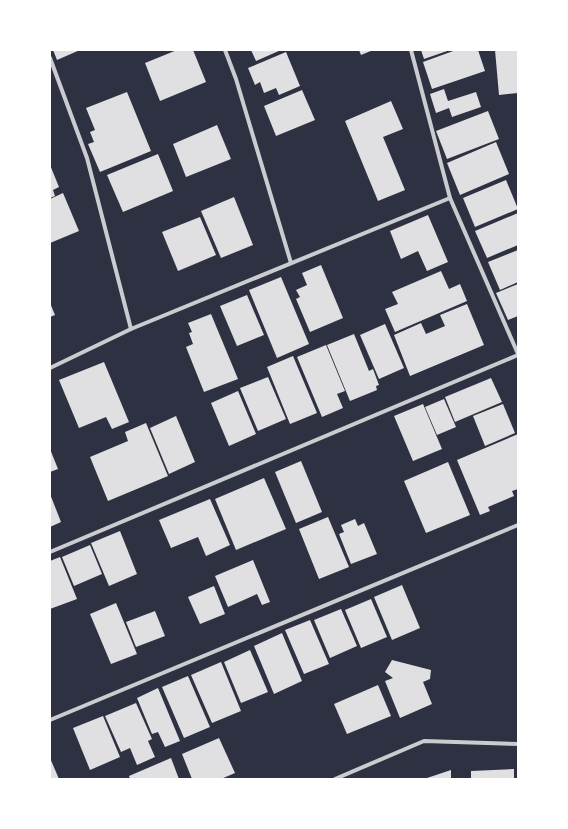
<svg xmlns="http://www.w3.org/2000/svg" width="568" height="829" viewBox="0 0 568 829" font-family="Commissioner,sans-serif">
  <rect width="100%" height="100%" fill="#2d3142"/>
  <g fill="#e0e0e3">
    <path d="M53 50H80L57 60Z"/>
    <path d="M177 50H193L206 82 160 101 145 63Z"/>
    <path d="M251 50H281L256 61Z"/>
    <path d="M359 50H373L361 55Z"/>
    <path d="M421 50H450L424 59Z"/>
    <path d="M456 50H478L485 71 432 89 423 62Z"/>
    <path d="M495 50H518V93L499 95Z"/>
    <path d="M286 52 300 86 279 95 276 88 264 93 260 82 255 85 248 68Z"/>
    <path d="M444 89 448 101 476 92 481 107 452 117 449 108 436 113 430 94Z"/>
    <path d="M302 90 315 120 276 136 264 106Z"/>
    <path d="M127 92 151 151 100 172 88 144 94 142 90 132 95 130 86 108Z"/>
    <path d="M391 101 403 129 383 137 405 190 378 201 345 121Z"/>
    <path d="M488 111 499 139 447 159 436 131Z"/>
    <path d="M217 125 231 159 186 177 173 144Z"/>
    <path d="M496 142 509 174 460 195 447 163Z"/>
    <path d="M158 154 173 191 123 212 107 175Z"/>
    <path d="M50 165 59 187 53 190 55 196 50 198Z"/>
    <path d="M506 180 518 209 475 227 463 198Z"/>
    <path d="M63 193 79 231 50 243V199Z"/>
    <path d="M234 197 253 245 221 258 201 211Z"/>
    <path d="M518 213V245L487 258 475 231Z"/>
    <path d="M428 215 448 262 427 271 418 251 401 259 390 231Z"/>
    <path d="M200 217 216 255 178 271 162 232Z"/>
    <path d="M518 250V282L500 290 488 262Z"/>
    <path d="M321 265 343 318 310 332 296 299 300 297 296 290 307 285 302 273Z"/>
    <path d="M441 271 449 289 460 284 467 301 395 332 385 309 398 304 392 292Z"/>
    <path d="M281 277 309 344 277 358 249 290Z"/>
    <path d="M518 284V316L508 320 496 293Z"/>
    <path d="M247 295 264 335 237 346 220 306Z"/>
    <path d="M50 303 55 315 50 317Z"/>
    <path d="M467 304 484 345 410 376 394 335 421 323 426 334 445 326 440 315Z"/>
    <path d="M211 314 238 379 204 392 186 347 193 344 189 333 192 332 188 323Z"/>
    <path d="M385 324 404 368 379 379 360 335Z"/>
    <path d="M354 334 369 371 373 369 379 385 376 386 377 390 350 401 327 345Z"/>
    <path d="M326 345 345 391 337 394 343 408 322 417 297 357Z"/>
    <path d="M293 356 317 413 290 424 267 367Z"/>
    <path d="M104 362 129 422 112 429 106 417 79 428 59 380Z"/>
    <path d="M268 377 286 419 258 431 240 388Z"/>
    <path d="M491 378 502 402 455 422 445 397Z"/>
    <path d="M238 391 256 434 229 446 211 403Z"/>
    <path d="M444 399 456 427 437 435 425 407Z"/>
    <path d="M423 404 442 449 413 461 394 416Z"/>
    <path d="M503 404 515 433 485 446 473 416Z"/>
    <path d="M176 416 195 462 169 474 150 428Z"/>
    <path d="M146 423 168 476 108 501 90 457 128 441 125 432Z"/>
    <path d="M518 434V489L512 491 514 496 488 507 490 511 480 515 457 460Z"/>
    <path d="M50 449 58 469 50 472Z"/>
    <path d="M301 461 322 512 296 523 275 472Z"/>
    <path d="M448 462 470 515 426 533 404 481Z"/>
    <path d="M264 478 286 529 236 550 215 499Z"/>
    <path d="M50 494 61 522 50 527Z"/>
    <path d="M210 499 230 545 206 556 198 537 171 548 159 520Z"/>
    <path d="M328 517 349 567 319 579 299 529Z"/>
    <path d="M355 519 358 526 364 523 377 554 351 564 339 534 344 532 341 525Z"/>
    <path d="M120 531 137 574 109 586 91 543Z"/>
    <path d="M90 545 102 574 74 586 62 557Z"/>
    <path d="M60 557 77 599 50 609V561Z"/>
    <path d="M253 560 270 602 262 605 257 594 228 607 215 576Z"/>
    <path d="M402 585 420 628 392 640 374 597Z"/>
    <path d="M214 586 225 614 200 624 188 597Z"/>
    <path d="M371 599 387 637 361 648 345 610Z"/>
    <path d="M116 603 137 654 111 664 90 614Z"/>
    <path d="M341 609 357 646 330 658 314 620Z"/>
    <path d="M155 611 165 636 136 647 126 622Z"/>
    <path d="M310 620 329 664 304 674 285 630Z"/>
    <path d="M282 633 302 681 274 694 254 646Z"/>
    <path d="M250 650 268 692 241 703 224 662Z"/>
    <path d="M392 660 431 670 430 679 423 682 432 704 400 718 385 681 393 678 385 672Z"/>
    <path d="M221 662 241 711 212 723 191 675Z"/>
    <path d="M188 676 210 727 184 738 162 687Z"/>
    <path d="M378 685 391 716 347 734 334 704Z"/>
    <path d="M158 688 180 741 165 747 158 732 152 734 137 698Z"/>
    <path d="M136 703 152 739 148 741 155 757 137 765 130 748 121 752 105 716Z"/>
    <path d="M103 716 120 757 90 770 73 728Z"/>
    <path d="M219 738 235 773 221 779H192L182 754Z"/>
    <path d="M50 758 59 779H50Z"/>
    <path d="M171 758 179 779H130L129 776Z"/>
    <path d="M514 769V779H471V771Z"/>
    <path d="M451 770V779H424Z"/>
  </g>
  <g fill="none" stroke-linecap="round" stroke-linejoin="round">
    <g stroke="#caccd0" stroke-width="4">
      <path d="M225 50 236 79 291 263"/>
      <path d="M411 50 450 198 518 354"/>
      <path d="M50 58 87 158 131 329"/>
      <path d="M50 368 131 329 450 198"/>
      <path d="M50 552 518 355"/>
      <path d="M50 720 518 525"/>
      <path d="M335 779 424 741 518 744"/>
    </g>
  </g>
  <rect width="568" height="829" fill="none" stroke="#ffffff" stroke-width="102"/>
</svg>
